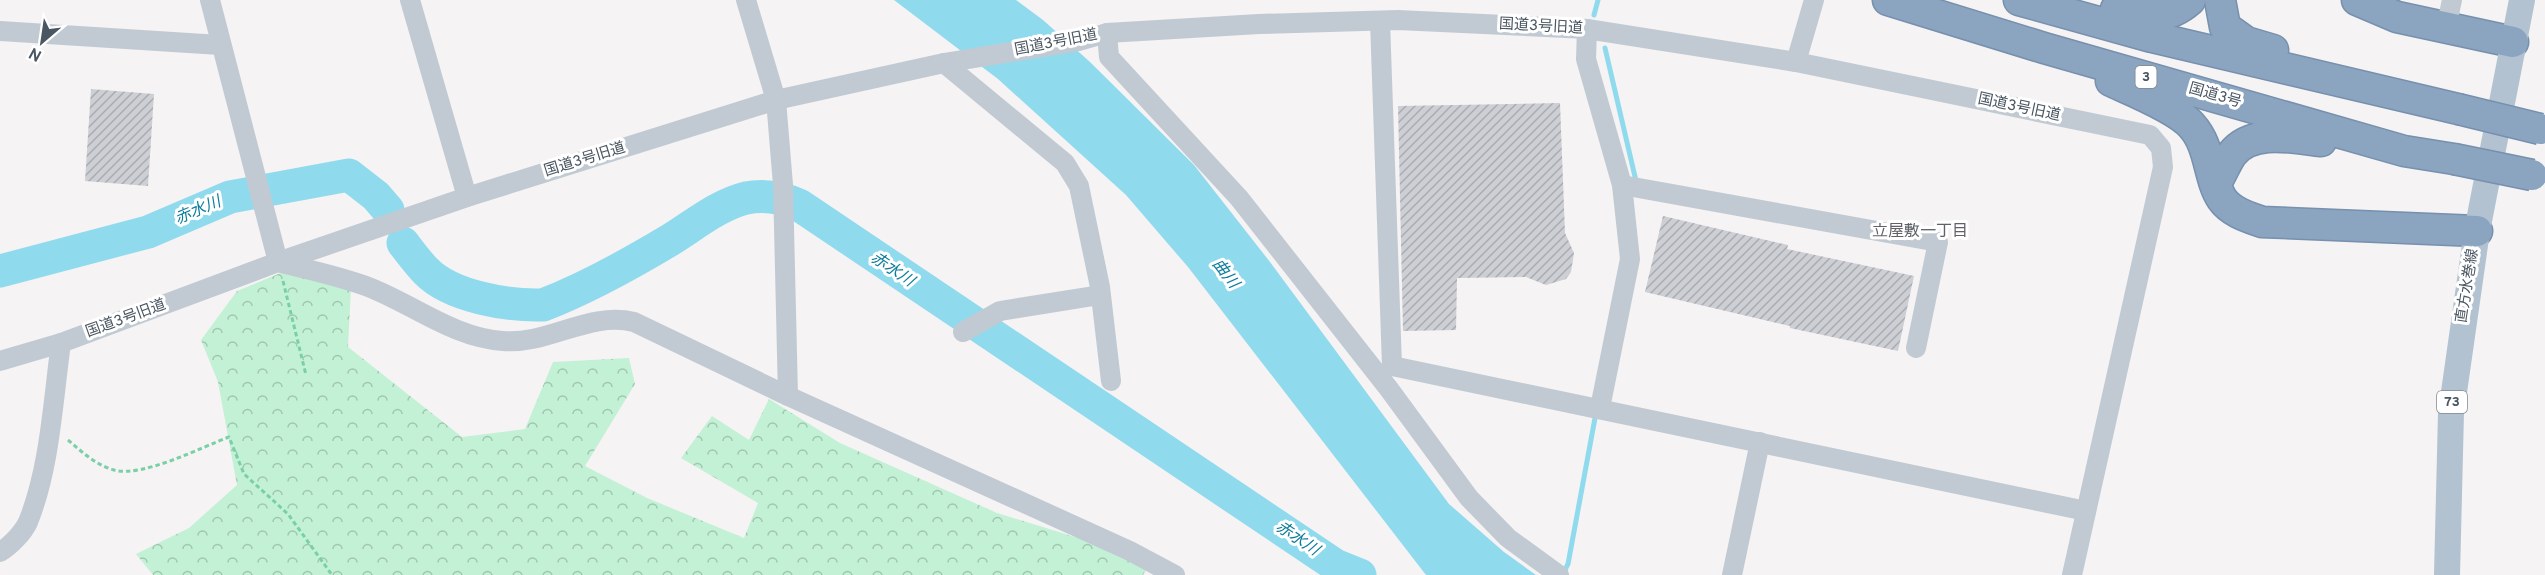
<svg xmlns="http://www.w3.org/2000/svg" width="2545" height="575" viewBox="0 0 2545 575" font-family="Overpass,'Noto Sans JP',sans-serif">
  <defs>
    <pattern id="forest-crowns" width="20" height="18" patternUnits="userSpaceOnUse" patternTransform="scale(1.5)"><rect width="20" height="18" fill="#c3f1d5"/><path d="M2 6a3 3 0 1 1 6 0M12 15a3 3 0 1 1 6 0" fill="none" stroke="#a0c6b0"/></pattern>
    <pattern id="building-hatch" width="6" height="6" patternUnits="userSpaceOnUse" patternTransform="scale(1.5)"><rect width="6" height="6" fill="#cdcfd5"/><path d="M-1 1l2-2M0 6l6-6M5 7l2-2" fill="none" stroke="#a8abb0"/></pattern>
  </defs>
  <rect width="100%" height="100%" fill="#f5f3f3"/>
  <path fill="url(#forest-crowns)" d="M283 272 351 287 348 347 462 437 525 429 553 362 629 358 635 384 585 466 647 498 744 538 758 503 681 458 712 416 749 440 769 399 840 443 997 513 1085 540 1147 568 1143 575H153L136 554 189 528 237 485 218 382 201 340 237 291Z"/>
  <path fill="#90daee" d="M894 0H1016L1043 20 1090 62 1194 165 1270 262 1449 504 1504 552 1536 575H1426L1188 267 1126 195 998 79Z"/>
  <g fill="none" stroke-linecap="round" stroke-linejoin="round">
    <g stroke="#90daee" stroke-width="5">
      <path d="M1594 15 1598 0"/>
      <path d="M1605 48 1636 181"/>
      <path d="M1562 575 1568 564 1595 418"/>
    </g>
    <g stroke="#90daee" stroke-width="33">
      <path d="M403 243C410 252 418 263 426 271 451 297 509 306 543 305 587 288 630 264 670 240 693 226 718 205 746 198 765 194 781 197 799 205L1335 565 1360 575"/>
      <path d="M0 271 148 232 230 197 349 175 376 196 388 210"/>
    </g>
  </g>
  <g fill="url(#building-hatch)">
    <path d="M91 89 154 94 148 186 85 181Z"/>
    <path d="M1560 103 1565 233 1574 253 1571 272 1566 279 1546 285 1526 277 1457 278 1456 330 1403 331 1398 106Z"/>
    <path d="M1663 216 1788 245 1787 249 1914 276 1898 351 1790 328V326L1645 292Z"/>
  </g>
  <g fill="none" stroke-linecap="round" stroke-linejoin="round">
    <g stroke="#7690ad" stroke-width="33">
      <g id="highway">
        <path d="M1888 0 2044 48 2404 151 2454 159"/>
        <path d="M2019 0 2152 37 2458 109"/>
        <path d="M2220 0 2225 27 2246 42 2273 50"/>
        <path d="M2357 0 2397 17 2513 42"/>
        <path d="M2116 9C2146 15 2165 22 2190 0"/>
        <path d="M2111 81C2133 91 2178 109 2192 126 2211 147 2208 178 2222 199 2231 212 2248 217 2262 222L2477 231"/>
        <path d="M2216 183C2222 174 2226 162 2232 154 2252 128 2294 138 2321 141"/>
      </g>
    </g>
    <g stroke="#7ad0a6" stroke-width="3" stroke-dasharray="4.5 3" stroke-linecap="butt">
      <path d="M283 281 306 375"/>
      <path d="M68 440C82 452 96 465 114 470 142 478 202 447 229 437L244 474 288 514 332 575"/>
    </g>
    <g stroke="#c1cad2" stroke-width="20">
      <path d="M210 0 278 262C306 269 335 275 363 285 409 301 452 338 503 341 548 345 589 311 634 322L788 396 1130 551 1175 575"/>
      <path d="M410 0 467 197"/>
      <path d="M746 0 776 100 783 185 788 396"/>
      <path d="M1380 21 1392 366 2086 511"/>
      <path d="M2446 28 2452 0"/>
      <path d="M1587 29 1586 59 1622 185 1630 259 1600 408"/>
      <path d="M0 31 220 45"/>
      <path d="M1107 33 1109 57 1239 198 1389 389 1469 498 1508 538 1559 575"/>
      <path d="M1796 62 1814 0"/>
      <path d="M944 63 1065 163 1079 186 1100 287 1111 381"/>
      <path d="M1622 185 1938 242 1916 348"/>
      <path d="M963 332 1000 311 1100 295"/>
      <path d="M0 361 61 343 278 262 467 197 776 100 944 63 1079 41 1107 33 1259 24 1398 20 1587 29 1796 62 2150 135 2161 148 2163 167 2072 575"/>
      <path d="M0 552C10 546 23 533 28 522 50 468 53 400 61 343"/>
      <path d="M1732 575 1760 442"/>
    </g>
    <path stroke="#b3c2d1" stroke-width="26" d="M2447 575 2451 413 2477 231 2522 0"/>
    <use href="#highway" stroke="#8ba5c1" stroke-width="30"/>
    <g stroke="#7690ad" stroke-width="33" stroke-linecap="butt">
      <g id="highway-bridge">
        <path d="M2458 109 2540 129"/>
        <path d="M2454 159 2532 175"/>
      </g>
    </g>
    <use href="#highway-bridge" stroke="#8ba5c1" stroke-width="30"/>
  </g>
  <g text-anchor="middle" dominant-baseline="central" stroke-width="6" stroke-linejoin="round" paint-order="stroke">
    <g fill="#fff" stroke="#808990" stroke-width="1.5">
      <rect x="2135.5" y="66" width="21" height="22" rx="4.5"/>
      <rect x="2437" y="391" width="30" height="22" rx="4.5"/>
    </g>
    <g font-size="14" font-weight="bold" fill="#4a5661">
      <text x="2146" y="77">3</text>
      <text x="2452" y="402">73</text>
    </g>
    <g font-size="15" fill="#4a5661" stroke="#fff">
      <text transform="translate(1541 27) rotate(3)">国道3号旧道</text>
      <text transform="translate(1056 43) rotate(-11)">国道3号旧道</text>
      <text transform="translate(2215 96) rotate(16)">国道3号</text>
      <text transform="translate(2019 108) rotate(12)">国道3号旧道</text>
      <text transform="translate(585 160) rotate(-17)">国道3号旧道</text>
      <text transform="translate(2468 286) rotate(-81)">直方水巻線</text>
      <text transform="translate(126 319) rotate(-20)">国道3号旧道</text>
    </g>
    <g font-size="16" font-style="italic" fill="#0c7c9b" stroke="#fff">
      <text transform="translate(198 211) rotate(-23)">赤水川</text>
      <text transform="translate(892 270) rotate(34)">赤水川</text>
      <text transform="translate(1225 274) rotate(52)">曲川</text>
      <text transform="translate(1297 539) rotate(34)">赤水川</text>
    </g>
    <g font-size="16" fill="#5f6368" stroke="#fff">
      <text x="1920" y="232">立屋敷一丁目</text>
    </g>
  </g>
  <g transform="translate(42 42) rotate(209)" stroke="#ffffff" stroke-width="4.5" paint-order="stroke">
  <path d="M0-4.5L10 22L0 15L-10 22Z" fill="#4a5661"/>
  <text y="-9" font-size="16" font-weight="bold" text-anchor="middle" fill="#4a5661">N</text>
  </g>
</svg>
